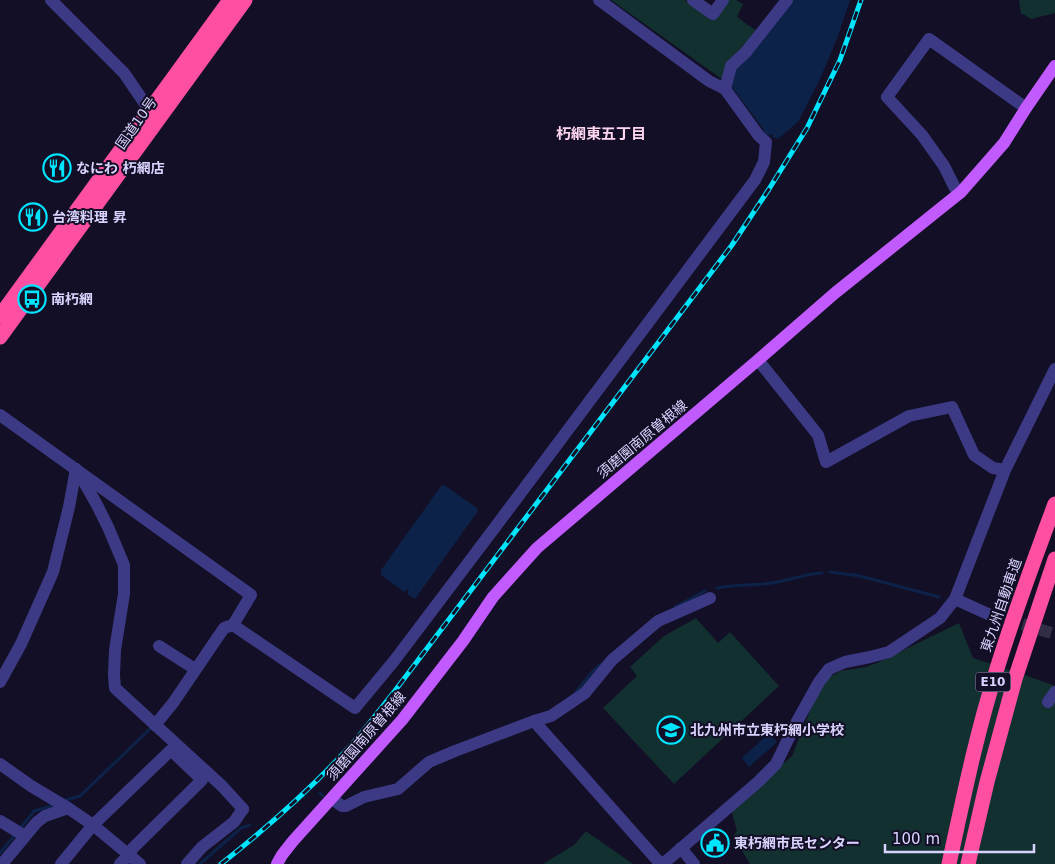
<svg xmlns="http://www.w3.org/2000/svg" width="1055" height="864" viewBox="0 0 1055 864" font-family="'DejaVu Sans','Noto Sans JP',sans-serif">
  <rect width="100%" height="100%" fill="#130f26"/>
  <g fill="#12302f">
    <path d="M611 0H685L713 20 727 0H736L743 4 737 17 758 32 726 82Z"/>
    <path d="M1019 0H1055V13L1031 19 1023 14H1021Z"/>
    <path d="M696 618 718 643 730 632 779 686 674 784 603 708 637 676 630 667 664 636Z"/>
    <path d="M959 623 973 658 1039 680 1055 686V864H750L733 836 737 831 731 809 759 784 792 756 815 698 826 679 840 671 866 667 879 662Z"/>
    <path d="M586 831 590 834 633 864H543L574 845Z"/>
  </g>
  <g fill="#0c2248">
    <path d="M792 0H850L838 36 820 79 798 122 778 139 772 137 773 135 771 134 770 136 763 133 764 130 731 86 735 70Z"/>
    <path d="M444 485 477 508 478 511 415 599 407 594 409 590 407 589 404 592 381 575V570L441 486Z"/>
    <path d="M769 733 777 742 749 767 742 758Z"/>
  </g>
  <g fill="none" stroke-linecap="round" stroke-linejoin="round">
    <g stroke="#0c2248" stroke-width="3">
      <path d="M830 572 860 576 939 597"/>
      <path d="M717 588C735 584 753 586 772 583 789 580 805 574 822 573"/>
      <path d="M675 607 705 591"/>
      <path d="M575 693 593 671 601 664"/>
      <path d="M320 793 323 796"/>
      <path d="M63 801 80 796 152 727"/>
      <path d="M19 830 34 811 55 805"/>
      <path d="M0 853 15 835"/>
      <path d="M200 864 241 828 250 825"/>
    </g>
    <path stroke="#312d47" stroke-width="12" stroke-dasharray="12 6" stroke-linecap="butt" d="M988 614 1055 634"/>
    <g stroke="#3d3a85" stroke-width="12">
      <path d="M51 0 124 73 150 111"/>
      <path d="M693 0 713 14 723 0"/>
      <path d="M725 89 731 66 746 52 787 0"/>
      <path d="M961 192 955 188 944 166 922 135 887 97 929 39 1026 108"/>
      <path d="M758 360 818 435 826 462 909 416 952 407 974 455 993 468 1005 470"/>
      <path d="M0 415 251 595 233 625 355 708 394 661 493 530 755 180 764 162 766 142 759 136 725 89 709 81 599 0"/>
      <path d="M79 473 97 505 108 527 124 565V594L115 650 114 675 115 688 222 786 243 809"/>
      <path d="M955 599 988 614"/>
      <path d="M159 646 195 669"/>
      <path d="M0 682 21 644 53 572 69 507 76 469"/>
      <path d="M1048 702 1055 692"/>
      <path d="M534 721 658 861 664 863 758 782 776 764 795 725 819 682 829 669 845 662 870 657 889 652 940 618 955 599 1005 470 1055 369"/>
      <path d="M155 725 173 703 224 628 233 625"/>
      <path d="M0 764 31 786 68 808 93 825 140 864"/>
      <path d="M332 799 342 806H346L364 797 398 789 429 762 455 751 534 721 551 716 585 693 612 660 658 621 710 598"/>
      <path d="M0 821 25 836"/>
      <path d="M681 848 694 864"/>
      <path d="M2 864 37 822 45 816 68 808"/>
      <path d="M61 864 93 825 171 750 202 780 133 848 129 855 120 864"/>
      <path d="M187 864 202 847 234 822 243 809"/>
    </g>
    <path stroke="#c25bff" stroke-width="12" d="M277 864 282 855 293 841 402 720 463 641 493 597 537 548 758 360 835 293 961 192 1004 143 1026 108 1055 66"/>
    <g stroke="#ff4fa3" stroke-width="15">
      <path d="M0 316 230 0"/>
      <path d="M0 337 245 0"/>
      <path d="M949 864C963 800 976 735 996 672 1013 616 1034 560 1055 504"/>
      <path d="M968 864 987 782 1015 679 1055 559"/>
    </g>
    <g stroke="#00e5ff" stroke-width="5">
      <path id="rail" d="M221 864C268 827 313 787 353 743 367 727 380 709 394 692L732 245 769 189 807 128 840 60 861 0"/>
    </g>
    <use href="#rail" stroke="#130f26" stroke-width="3" stroke-dasharray="9" stroke-linecap="butt"/>
  </g>
  <defs>
    <g id="restaurant-ring" transform="scale(1.4375)"><circle r="9.5" fill="#130f26" stroke="#00e5ff" stroke-width="1.5"/><path d="M-5-6h1v4h1v-4h1v4h1v-4h1v5L-1.5 .5V6h-2V.5L-5-1ZM5-6V6H3V1.5H1.5Q1.5-4 5-6Z" fill="#00e5ff"/></g>
    <g id="bus-ring" transform="scale(1.4375)"><circle r="9.5" fill="#130f26" stroke="#00e5ff" stroke-width="1.5"/><path d="M-5-6H5V4H4V6H2V4H-2V6H-4V4H-5ZM-3.5-4V0h7V-4ZM-3.5 1.2v1.5H-2V1.2ZM2 1.2v1.5H3.5V1.2Z" fill="#00e5ff"/></g>
    <g id="school-ring" transform="scale(1.4375)"><circle r="9.5" fill="#130f26" stroke="#00e5ff" stroke-width="1.5"/><path d="M0-5L7-2L0 1L-7-2ZM-4 1L0 2.5L4 1V4Q0 6-4 4Z" fill="#00e5ff"/></g>
    <g id="civic-ring" transform="scale(1.4375)"><circle r="9.5" fill="#130f26" stroke="#00e5ff" stroke-width="1.5"/><path d="M-.6-6.5H3V-4.5H.6V-3L4-1V1h2V6H-6V1h2V-1L-.6-3ZM-1.2 2.5V6h2.4V2.5Z" fill="#00e5ff"/></g>
  </defs>
  <g fill-rule="evenodd">
    <use href="#restaurant-ring" x="57" y="168"/>
    <use href="#restaurant-ring" x="33" y="217"/>
    <use href="#bus-ring" x="32" y="299"/>
    <use href="#school-ring" x="671" y="730"/>
    <use href="#civic-ring" x="715" y="843"/>
  </g>
  <g text-anchor="middle" dominant-baseline="central" stroke-width="4" stroke-linejoin="round" paint-order="stroke">
    <rect fill="#130f26" stroke="#9e99be" stroke-width="1" x="975.5" y="672.5" width="35" height="19" rx="4"/>
    <g font-size="12" font-weight="bold" fill="#d9d4ff">
      <text x="993" y="682">E10</text>
    </g>
    <g font-size="14" fill="#d9d4ff" stroke="#130f26">
      <text transform="translate(136 123) rotate(-55)">国道10号</text>
      <text transform="translate(642 439) rotate(-40)">須磨園南原曽根線</text>
      <text transform="translate(1001 605) rotate(-71)">東九州自動車道</text>
      <text transform="translate(366 736) rotate(-49)">須磨園南原曽根線</text>
    </g>
    <g font-size="14" font-weight="bold" fill="#d9d4ff" stroke="#130f26" text-anchor="start">
      <text x="76" y="168">なにわ 朽網店</text>
      <text x="52" y="217">台湾料理 昇</text>
      <text x="51" y="299">南朽網</text>
      <text x="690" y="730">北九州市立東朽網小学校</text>
      <text x="734" y="843">東朽網市民センター</text>
    </g>
    <g font-size="15" font-weight="bold" fill="#ffd6f0" stroke="#130f26">
      <text x="601" y="134">朽網東五丁目</text>
    </g>
  </g>
  <path d="M885 844v8h149v-8" fill="none" stroke="#d9d4ff" stroke-width="2.5"/>
  <text x="892" y="844" font-size="15" fill="#d9d4ff" stroke="#130f26" stroke-width="4" paint-order="stroke">100 m</text>
</svg>
